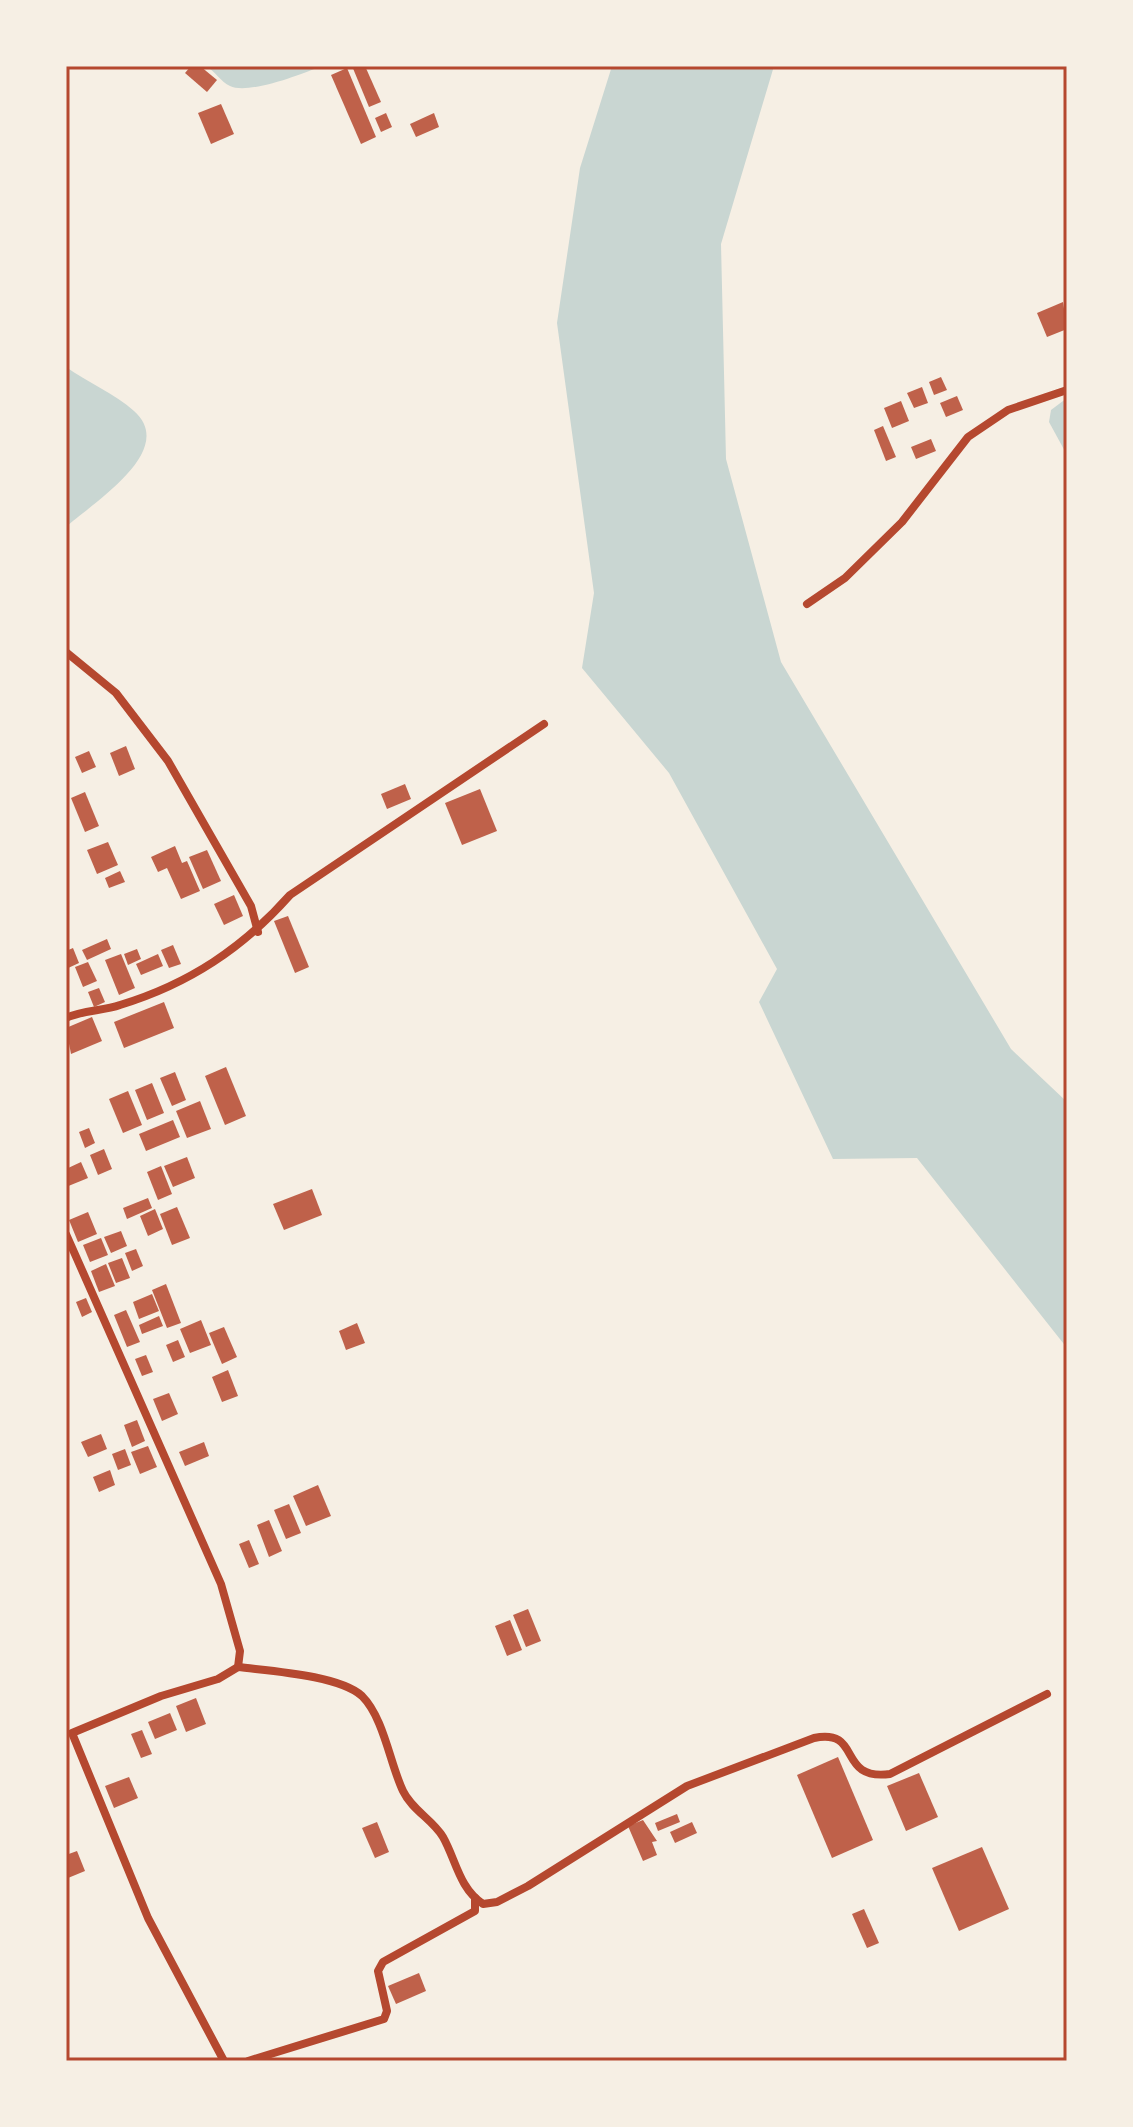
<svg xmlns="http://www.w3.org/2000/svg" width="1133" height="2127" viewBox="0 0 1133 2127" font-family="'Roboto Condensed',sans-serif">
  <rect width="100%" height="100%" fill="#f6efe4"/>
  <g fill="#c9d6d2">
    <path d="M206 66H321C303 74 248 95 230 86 221 82 215 71 206 66Z"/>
    <path d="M612 66H774L721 244 726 459 781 662 1011 1049 1067 1102V1348L917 1158 833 1159 759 1002 777 969 669 773 582 668 594 593 557 323 580 168Z"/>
    <path d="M66 367C87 382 115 394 134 411 178 450 94 502 66 527Z"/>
    <path d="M1067 398V455L1049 422 1051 410Z"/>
  </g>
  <g fill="#bf614a">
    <path d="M191 66H200L217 80 207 92 185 73Z"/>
    <path d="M352 66H365L381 102 369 107Z"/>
    <path d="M347 68 376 137 361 144 331 75Z"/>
    <path d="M221 104 234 134 211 144 198 113Z"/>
    <path d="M386 113 392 127 381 132 375 118Z"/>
    <path d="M434 113 439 127 416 137 410 124Z"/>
    <path d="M1063 302 1067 329 1047 337 1037 313Z"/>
    <path d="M941 377 947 390 934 395 929 382Z"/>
    <path d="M922 387 928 403 914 408 907 393Z"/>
    <path d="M957 396 963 410 946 417 940 403Z"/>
    <path d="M901 401 909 421 892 428 884 408Z"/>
    <path d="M883 426 896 457 886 461 874 430Z"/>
    <path d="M931 439 936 451 916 459 911 447Z"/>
    <path d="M126 746 135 769 119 776 110 753Z"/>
    <path d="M89 751 96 767 82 773 75 757Z"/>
    <path d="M405 784 411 799 387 809 381 794Z"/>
    <path d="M480 789 497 831 462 845 445 803Z"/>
    <path d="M85 792 99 826 85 832 71 798Z"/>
    <path d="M108 842 118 865 97 874 87 850Z"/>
    <path d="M175 846 182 863 187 861 200 891 181 899 167 868 158 872 151 857Z"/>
    <path d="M207 850 221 881 203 889 189 857Z"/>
    <path d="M120 871 125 882 109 888 105 878Z"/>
    <path d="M234 895 243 916 224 925 214 904Z"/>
    <path d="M288 916 309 967 295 973 274 921Z"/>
    <path d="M107 939 111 949 87 960 82 950Z"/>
    <path d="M173 945 181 964 169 968 161 950Z"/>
    <path d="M73 948 79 963 66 969V951Z"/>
    <path d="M137 949 141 959 128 965 124 954Z"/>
    <path d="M121 954 135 988 119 995 105 960Z"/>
    <path d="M158 954 163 966 141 975 136 964Z"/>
    <path d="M88 962 97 981 83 987 75 967Z"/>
    <path d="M99 988 105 1002 94 1007 88 992Z"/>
    <path d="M164 1002 174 1028 124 1048 114 1022Z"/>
    <path d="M92 1017 102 1041 71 1054 66 1028Z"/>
    <path d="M226 1067 246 1116 225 1125 205 1076Z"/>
    <path d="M175 1072 186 1100 172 1106 160 1078Z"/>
    <path d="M152 1083 164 1113 147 1120 135 1090Z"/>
    <path d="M128 1091 142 1125 123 1133 109 1099Z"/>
    <path d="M200 1101 211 1129 187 1138 176 1111Z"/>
    <path d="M173 1120 180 1137 146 1151 139 1134Z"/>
    <path d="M89 1128 95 1143 85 1148 79 1132Z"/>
    <path d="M104 1149 112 1169 98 1175 90 1155Z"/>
    <path d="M187 1157 195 1178 173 1187 164 1166Z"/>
    <path d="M81 1162 88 1178 66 1187V1169Z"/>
    <path d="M161 1166 172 1194 158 1200 147 1172Z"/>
    <path d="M312 1189 322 1215 284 1230 273 1204Z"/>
    <path d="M148 1198 152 1208 127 1219 123 1208Z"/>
    <path d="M177 1207 190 1238 172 1245 160 1214Z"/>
    <path d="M155 1209 163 1229 148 1236 140 1216Z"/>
    <path d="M88 1212 97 1234 78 1242 69 1220Z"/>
    <path d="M121 1231 127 1246 111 1253 104 1237Z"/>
    <path d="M101 1238 108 1255 90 1262 83 1245Z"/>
    <path d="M136 1249 143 1266 132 1271 125 1253Z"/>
    <path d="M122 1258 130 1278 116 1283 108 1263Z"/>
    <path d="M106 1264 115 1286 99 1292 91 1271Z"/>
    <path d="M166 1284 181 1323 167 1328 152 1290Z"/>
    <path d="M152 1294 159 1311 139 1319 133 1302Z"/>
    <path d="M86 1298 92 1312 82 1317 76 1302Z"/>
    <path d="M126 1310 140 1342 127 1347 114 1315Z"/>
    <path d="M159 1316 163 1326 142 1334 139 1325Z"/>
    <path d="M201 1320 211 1345 190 1353 180 1329Z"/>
    <path d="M357 1323 365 1343 346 1350 339 1331Z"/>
    <path d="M224 1327 237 1357 222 1364 209 1333Z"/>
    <path d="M178 1340 185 1357 173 1362 166 1345Z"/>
    <path d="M146 1355 153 1372 142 1376 135 1359Z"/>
    <path d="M228 1370 238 1396 222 1402 212 1377Z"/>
    <path d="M169 1393 178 1414 162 1421 153 1399Z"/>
    <path d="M137 1420 145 1441 132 1447 124 1425Z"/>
    <path d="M101 1434 107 1449 88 1457 81 1442Z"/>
    <path d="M204 1442 209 1456 185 1466 179 1452Z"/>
    <path d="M148 1446 157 1467 140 1474 131 1452Z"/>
    <path d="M125 1449 131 1465 118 1470 112 1454Z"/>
    <path d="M110 1470 115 1485 99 1492 93 1477Z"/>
    <path d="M318 1485 331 1516 306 1526 293 1496Z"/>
    <path d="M289 1504 301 1533 286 1539 274 1510Z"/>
    <path d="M269 1520 282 1551 269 1557 257 1525Z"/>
    <path d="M249 1540 259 1564 249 1568 239 1544Z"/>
    <path d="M528 1609 541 1641 526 1647 513 1615Z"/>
    <path d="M510 1620 522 1650 507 1656 495 1626Z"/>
    <path d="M196 1698 206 1724 186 1732 176 1706Z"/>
    <path d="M170 1713 177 1730 155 1739 148 1722Z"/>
    <path d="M142 1730 152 1754 141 1758 131 1734Z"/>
    <path d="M838 1757 873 1840 832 1858 797 1775Z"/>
    <path d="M919 1773 938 1817 906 1831 887 1786Z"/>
    <path d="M129 1777 138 1798 114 1808 105 1786Z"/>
    <path d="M677 1814 680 1822 658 1831 655 1823Z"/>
    <path d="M643 1820 657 1841 652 1842 657 1855 643 1861 628 1826Z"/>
    <path d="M377 1822 389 1852 375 1858 362 1828Z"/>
    <path d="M692 1822 697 1833 675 1843 670 1832Z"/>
    <path d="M982 1847 1009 1909 959 1931 932 1868Z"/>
    <path d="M77 1851 85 1871 68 1878 66 1855Z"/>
    <path d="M864 1909 879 1943 867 1948 852 1914Z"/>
    <path d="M419 1973 426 1991 396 2004 388 1986Z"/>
  </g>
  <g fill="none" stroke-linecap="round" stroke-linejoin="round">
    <g stroke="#b5482f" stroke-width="8">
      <path d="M807 604 845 578 902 522 968 437 1008 410 1067 390"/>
      <path d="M66 652 116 693 168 761 251 906 258 932"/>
      <path d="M66 1018C83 1010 103 1011 120 1005 189 984 243 948 290 895L544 724"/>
      <path d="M66 1234 221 1584 240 1651 238 1667 218 1679 161 1696 72 1733 148 1918 224 2061"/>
      <path d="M238 1667C269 1671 339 1675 362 1696 384 1718 390 1764 403 1791 412 1810 433 1820 443 1837 456 1860 459 1888 483 1904L497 1902 528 1886 687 1786 814 1738C863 1728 836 1781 890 1774L1047 1694"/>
      <path d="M248 2061 384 2019 387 2011 378 1971 383 1962 475 1911V1898"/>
    </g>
  </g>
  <rect width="1133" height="2127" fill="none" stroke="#f6efe4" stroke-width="136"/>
  <rect x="68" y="68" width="997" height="1991" fill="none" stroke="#b5482f" stroke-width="3"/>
</svg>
